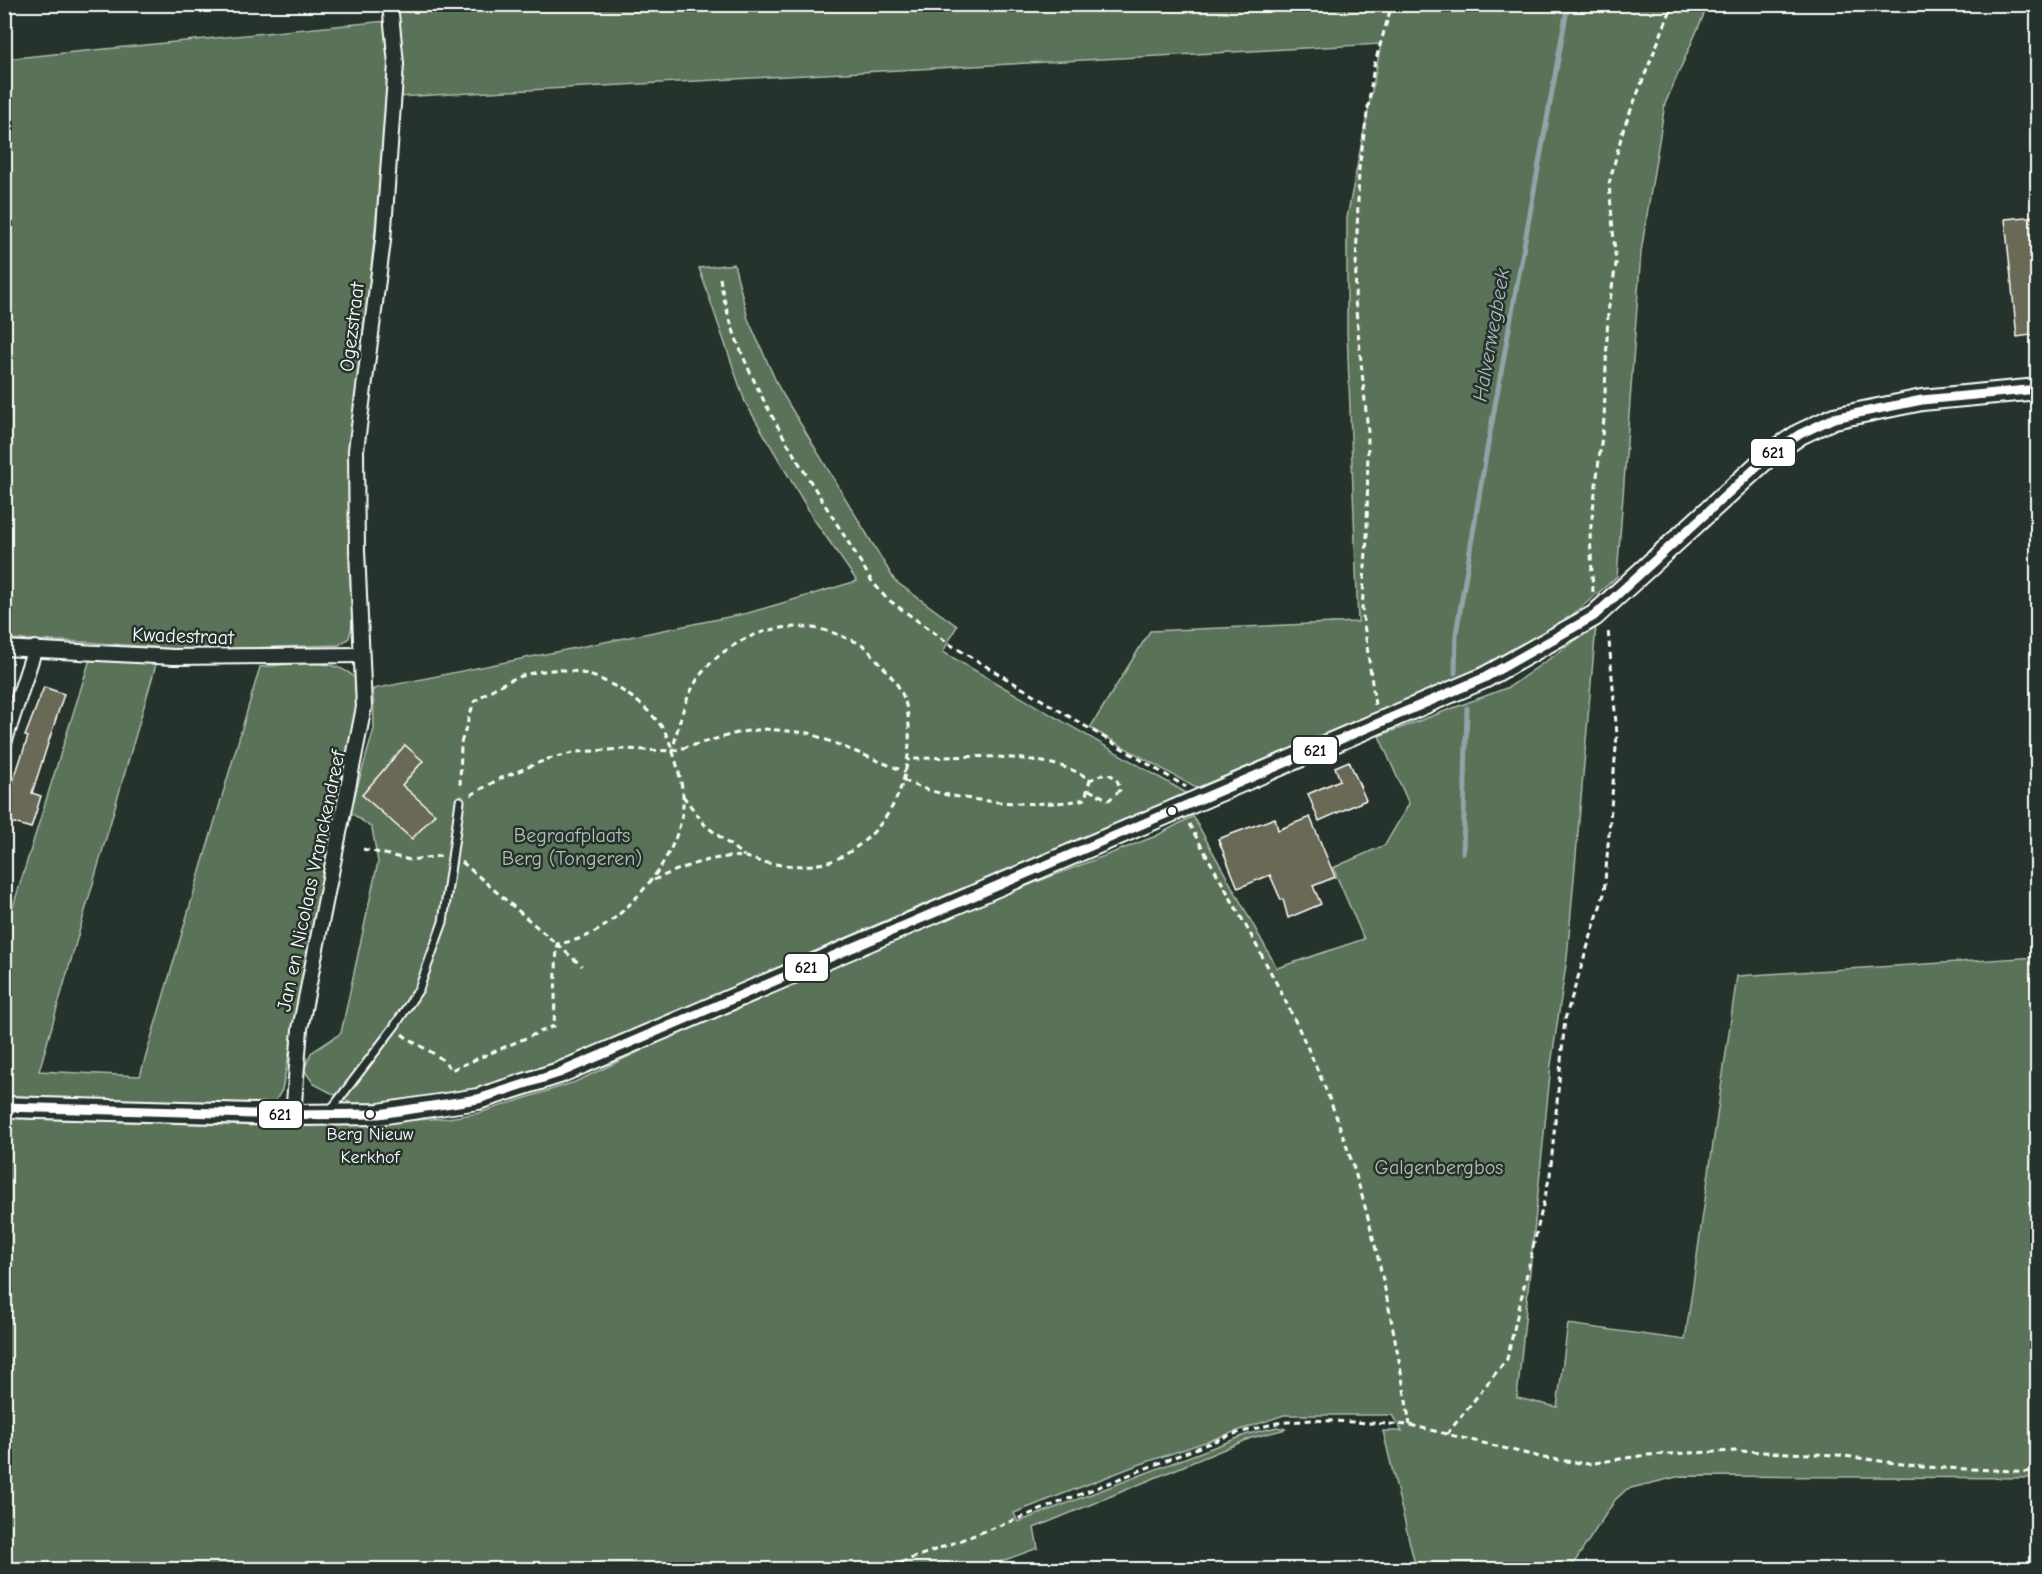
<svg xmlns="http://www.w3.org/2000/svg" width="2042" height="1574" viewBox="0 0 2042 1574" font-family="'Comic Neue',sans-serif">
  <rect width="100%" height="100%" fill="#26332d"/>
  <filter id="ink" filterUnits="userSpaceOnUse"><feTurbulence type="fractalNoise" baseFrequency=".0167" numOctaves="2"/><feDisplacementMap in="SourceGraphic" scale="12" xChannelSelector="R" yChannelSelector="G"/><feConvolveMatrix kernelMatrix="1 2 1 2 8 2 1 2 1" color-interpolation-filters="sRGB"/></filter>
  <g filter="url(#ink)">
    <g fill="#5a7358" stroke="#acb9ac" stroke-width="1.5">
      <path d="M397 5H1708L1665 104 1641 252 1617 577 1557 628 1516 654 1196 788 1090 728 1150 631 1358 622 1347 330V218L1381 44 398 97 402 49Z"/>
      <path d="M386 21 391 68 361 370 354 618 349 638 339 645 191 650 85 642 5 639V59Z"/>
      <path d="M734 264 748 319 779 388 895 581 957 626 943 652 1188 794 896 916 566 1060 497 1086 433 1099 398 1100 358 1107 314 1084 304 1070 311 1053 341 1033 378 862 372 828 350 812 374 729 373 689 748 613 857 581 813 518 745 402 699 268Z"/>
      <path d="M1596 626 1567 958 1551 1065 1517 1398 1557 1407 1568 1324 1685 1340 1737 976 2037 957V1478L1681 1476 1627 1489 1615 1500 1570 1569H1416L1383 1431H1402L1392 1415H1284L1135 1466 1014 1513 1018 1522 1248 1434 1277 1427 1286 1429 1251 1438 1034 1528 1038 1548 980 1569 5 1570V1118L294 1127 448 1118 479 1113 575 1082 676 1034 1003 895 1156 836 1193 816 1277 968 1364 939 1333 868 1385 845 1409 804 1379 736 1509 687Z"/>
      <path d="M91 656 157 661 39 1071 140 1076 260 667C288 665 333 655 355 678L357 702 348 761 282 1090 273 1105 5 1096V932Z"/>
    </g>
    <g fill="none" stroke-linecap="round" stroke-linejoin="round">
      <g stroke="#92a3a9" stroke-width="5">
        <path d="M1455 673 1456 634 1486 455 1568 4"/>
        <path d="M1463 853 1467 708"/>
      </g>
    </g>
    <g fill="#6a6954" stroke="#fff" stroke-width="1.5">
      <path d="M2037 216V334L2017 337 2005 219Z"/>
      <path d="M44 687 64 694 32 793 41 796 31 828 4 820V808L28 737 25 736Z"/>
      <path d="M405 745 423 761 402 785 435 814 412 839 362 795Z"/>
      <path d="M1349 761 1366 800 1319 821 1308 794 1340 780 1335 767Z"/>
      <path d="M1310 817 1335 877 1313 886 1321 904 1288 918 1283 899 1281 900 1270 875 1238 888 1218 839 1275 818 1278 830Z"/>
    </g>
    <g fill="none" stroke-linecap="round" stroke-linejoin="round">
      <g stroke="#fff" stroke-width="11">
        <path id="lane" d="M330 1111 394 1027 419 989 443 922 460 801"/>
      </g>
      <g stroke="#fff" stroke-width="18">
        <g id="street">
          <path d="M4 648 174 657 360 655"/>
          <path d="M4 743 35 648"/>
          <path d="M293 1115 300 1029 364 707 357 550 356 450 383 241 396 64 390 4"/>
        </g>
      </g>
      <g stroke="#fff" stroke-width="24">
        <path id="secondary" d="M4 1107 293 1115 379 1114 478 1099 559 1073 1484 678 1594 616 1772 453 1800 434 1834 418 1922 400 2038 389"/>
      </g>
      <g stroke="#fff" stroke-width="3" stroke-dasharray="6 4.5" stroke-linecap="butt">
        <path d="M720 278C736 381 819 490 871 580L886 598 951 645 1186 787"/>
        <path d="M1593 592 1590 534 1604 419 1608 312 1616 264 1609 184 1623 130 1673 4"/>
        <path d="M1375 705 1362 609 1367 538 1368 432 1355 300 1359 169 1374 66 1392 4"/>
        <path d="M904 780C941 802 1044 809 1085 799L1090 780C1054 751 952 755 907 760"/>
        <path d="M1089 790 1109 800 1120 790C1118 779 1115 776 1105 773L1090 780"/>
        <path d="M471 795 499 779 548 759 577 752 623 749 672 751 741 732 765 729 809 733 906 772"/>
        <path d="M683 796 705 825 744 856"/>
        <path d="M1189 824C1242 919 1298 1014 1336 1116 1373 1216 1393 1321 1410 1425"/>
        <path d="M363 849 410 860 441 856"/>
        <path d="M462 862 582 966"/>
        <path d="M654 880C680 868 715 854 745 857 751 858 757 861 762 862 789 867 823 869 846 854 879 834 901 802 907 763 910 743 911 716 903 696 899 685 888 672 880 663 875 658 870 651 864 646 859 642 850 640 844 637 800 617 749 628 714 660 688 683 680 717 673 749"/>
        <path d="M402 1034C419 1048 441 1053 451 1070L554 1026 557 944C593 938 608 926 634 900 659 874 685 835 683 796 682 780 672 744 664 730 642 697 593 667 552 670 522 672 498 684 474 702L461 743 460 789"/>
        <path d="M1447 1434 1507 1359 1550 1175 1565 1019 1604 894 1617 735 1608 629"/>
        <path d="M881 1570 1020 1518 1230 1435 1277 1423 1312 1420 1410 1425 1544 1458 1588 1464 1646 1455 1736 1451 1838 1455 1923 1467 2038 1472"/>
      </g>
      <use href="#lane" stroke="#26332d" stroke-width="7"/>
      <use href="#street" stroke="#26332d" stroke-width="14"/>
      <use href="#secondary" stroke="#26332d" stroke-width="20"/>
      <g stroke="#26332d" stroke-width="14">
        <path id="bus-1" d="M4 1107 293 1115 379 1114 478 1099 559 1073 1484 678 1594 616 1772 453 1800 434 1834 418 1922 400 2038 389"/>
      </g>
      <use href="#bus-1" stroke="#fff" stroke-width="9"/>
    </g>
  </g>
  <g fill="#fff" stroke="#26332d" stroke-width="2">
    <circle cx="1172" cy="811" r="5"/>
    <circle cx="370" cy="1114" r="5"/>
  </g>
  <g text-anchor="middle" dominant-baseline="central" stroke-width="5" stroke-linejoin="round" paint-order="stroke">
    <g font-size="18" fill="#fff" stroke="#26332d">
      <text x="370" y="1134">Berg Nieuw<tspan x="370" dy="23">Kerkhof</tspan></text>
    </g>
    <g font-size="20" fill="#fff" stroke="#26332d">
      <text transform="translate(352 327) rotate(-83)">Ogezstraat</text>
      <text transform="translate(183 636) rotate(2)">Kwadestraat</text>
      <text transform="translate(311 881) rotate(-78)">Jan en Nicolaas Vranckendreef</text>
    </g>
    <g font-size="20" fill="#b5c0b4" stroke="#26332d">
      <text x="572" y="835">Begraafplaats<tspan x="572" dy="23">Berg (Tongeren)</tspan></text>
      <text x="1439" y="1167">Galgenbergbos</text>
    </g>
    <g font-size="21" font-style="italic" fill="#adbabe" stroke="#26332d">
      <text transform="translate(1491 335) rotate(-80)">Halverwegbeek</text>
    </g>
  </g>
  <g stroke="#26332d" stroke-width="2">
    <rect x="1750" y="438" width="46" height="29" rx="6" fill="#fff"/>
    <rect x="1292" y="736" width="46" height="29" rx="6" fill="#fff"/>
    <rect x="784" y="953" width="45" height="29" rx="6" fill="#fff"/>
    <rect x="258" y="1100" width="45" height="29" rx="6" fill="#fff"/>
  </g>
  <g font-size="16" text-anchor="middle" font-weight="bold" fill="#111">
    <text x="1773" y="458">621</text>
    <text x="1315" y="756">621</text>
    <text x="806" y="973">621</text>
    <text x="280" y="1120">621</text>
  </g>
  <rect width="2042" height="1574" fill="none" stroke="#26332d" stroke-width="24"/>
  <rect x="12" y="12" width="2018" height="1550" fill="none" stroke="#fff" stroke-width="2" filter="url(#ink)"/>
</svg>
